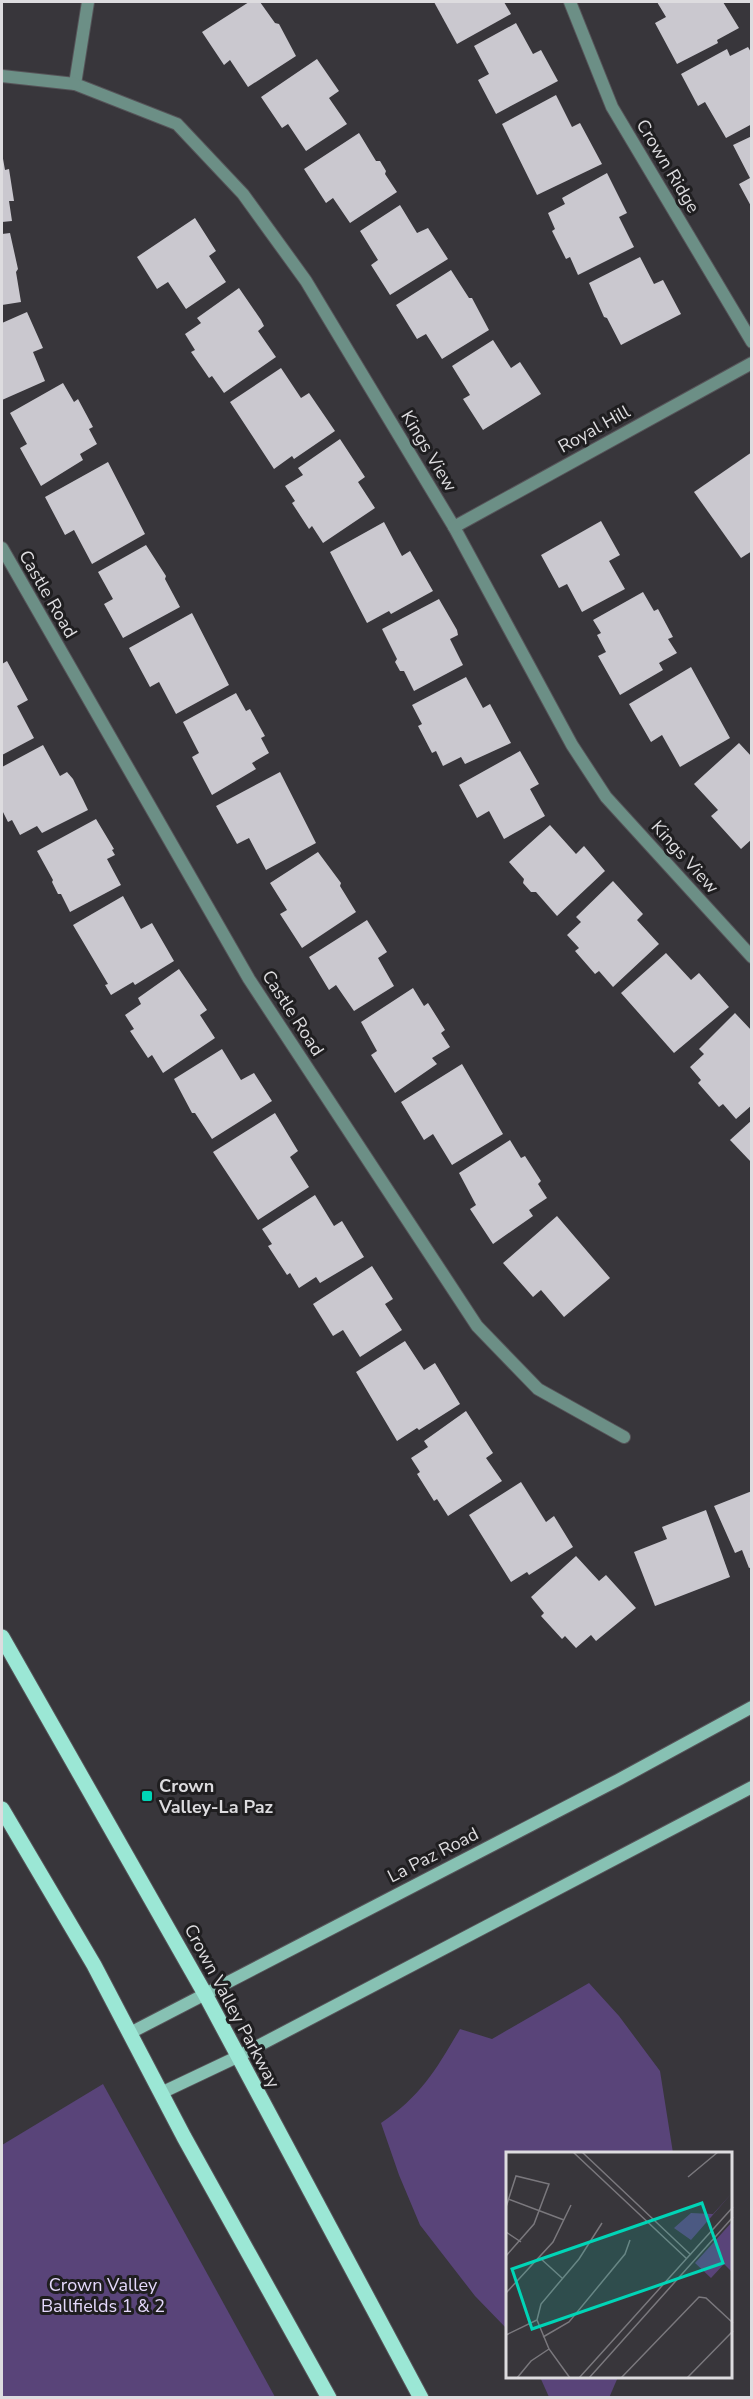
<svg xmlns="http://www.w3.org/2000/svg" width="753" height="2399" viewBox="0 0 753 2399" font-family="'Nunito Sans',sans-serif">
  <rect width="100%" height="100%" fill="#38363b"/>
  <g fill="#594479">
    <path d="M589 1983 619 2016 660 2071 673 2153H507V2329L475 2296 420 2225 399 2175 381 2123C422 2095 435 2071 460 2029L492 2039Z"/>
    <path d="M103 2084 275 2397H2V2145Z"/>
    <path d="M540 2377H618L609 2398 549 2397Z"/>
  </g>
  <g fill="#cac8cf">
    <path d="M249 2H260L275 23 279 24 296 56 248 87 230 60 224 65 202 32Z"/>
    <path d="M434 2H504L511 14 457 44Z"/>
    <path d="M657 2H723L739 28 717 40 718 43 677 64 655 23 666 17Z"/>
    <path d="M516 23 533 54 541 50 558 81 496 114 478 80 489 74 474 46Z"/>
    <path d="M748 47 752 54V124L726 138 705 102 698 106 681 74 727 49 730 56Z"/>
    <path d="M317 59 339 91 329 98 347 124 306 151 288 124 282 128 261 97Z"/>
    <path d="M556 95 572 127 580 123 602 164 537 195 502 124Z"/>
    <path d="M359 133 376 161H380L386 171 385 174 397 192 350 223 333 198 326 203 304 169Z"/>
    <path d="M752 136V208L739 184 750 178 733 145Z"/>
    <path d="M2 153 5 170 9 169 14 201H9L12 221 2 222Z"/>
    <path d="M607 173 627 213 619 217 634 247 578 275 570 257 566 259 552 231 555 229 548 213 565 204 562 198Z"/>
    <path d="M400 205 417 233 428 228 448 259 390 295 371 265 378 260 360 231Z"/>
    <path d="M195 218 216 251 209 256 226 282 186 309 168 282 157 289 137 257Z"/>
    <path d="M10 233 18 269 16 272 21 302 2 305V234Z"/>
    <path d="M640 257 654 284 663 280 681 314 621 345 607 318 604 317 589 283Z"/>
    <path d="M451 270 469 298H472L489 330 442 359 426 334 417 339 396 305Z"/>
    <path d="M239 288 261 320 264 326 258 331 276 357 224 393 212 376 209 378 191 352 195 350 185 334 201 323 197 318Z"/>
    <path d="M27 312 43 348 33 352 45 381 2 400V323Z"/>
    <path d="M493 340 511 368 520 362 541 394 483 430 463 399 470 395 452 366Z"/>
    <path d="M281 368 301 398 309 393 335 431 294 459 292 456 274 469 230 402Z"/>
    <path d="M63 383 74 402 78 399 93 427 89 429 97 444 80 454 83 460 41 486 20 448 27 444 10 413Z"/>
    <path d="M340 439 365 477 358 482 375 508 323 543 312 526 309 529 292 503 295 501 285 486 303 475 298 468Z"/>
    <path d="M752 452V551L741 558 694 492Z"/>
    <path d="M108 462 145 534 92 564 74 530 65 535 45 497Z"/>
    <path d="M601 521 620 555 609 561 625 589 582 612 567 584 559 588 541 555Z"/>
    <path d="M384 522 402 556 410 551 433 591 391 614 389 611 367 623 330 552Z"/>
    <path d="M146 545 166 576 165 579 180 607 123 638 104 604 113 599 98 572Z"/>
    <path d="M643 592 654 611 658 609 673 637 668 639 677 653 659 663 663 670 620 695 598 656 606 652 597 635 601 633 593 620Z"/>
    <path d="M439 599 457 630 458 635 450 639 463 665 414 691 404 671H400L395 662 397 659 382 629Z"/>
    <path d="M192 613 229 685 176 714 159 682 150 687 129 648Z"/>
    <path d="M7 661 28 700 17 706 34 738 2 755V664Z"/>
    <path d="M691 667 730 738 680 767 662 735 651 742 629 704Z"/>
    <path d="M466 677 483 708 490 704 511 743 465 764 461 757 443 766 436 751 432 753 418 726 422 724 412 705Z"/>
    <path d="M236 693 246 711 250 709 265 736 261 738 269 753 252 763 256 769 212 795 192 757 199 753 183 722Z"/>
    <path d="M739 743 752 757V839L741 849 711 816 718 810 694 784Z"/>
    <path d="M43 745 60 776 67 772 73 779 88 810 42 833 37 826 20 835 12 820 8 822 2 810V767Z"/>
    <path d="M520 751 539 784 530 789 545 816 504 839 489 811 477 818 459 785Z"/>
    <path d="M280 772 316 843 266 870 249 838 237 844 216 806Z"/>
    <path d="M96 819 114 849 112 850 115 855 107 859 121 885 70 912 61 894H58L52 882 53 880 37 851Z"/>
    <path d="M550 825 576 854 584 846 605 871 557 916 536 892H531L523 883 524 879 509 862Z"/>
    <path d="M318 852 341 883 340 886 356 912 302 948 280 914 287 910 270 883Z"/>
    <path d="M613 881 643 914 637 920 659 944 613 987 599 971 595 974 575 951 579 948 567 935 581 922 576 917Z"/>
    <path d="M123 896 141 929 152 923 174 961 135 985 133 982 111 995 105 985 108 984 73 925Z"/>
    <path d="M367 920 387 952 378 958 394 986 354 1011 336 985 329 990 309 957Z"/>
    <path d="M666 953 691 980 699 973 729 1007 674 1053 621 993Z"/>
    <path d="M179 969 207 1010 200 1015 215 1038 163 1073 152 1055 148 1058 130 1031 134 1029 125 1015 141 1004 138 998Z"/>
    <path d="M413 988 424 1006 428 1003 445 1030 441 1033 450 1047 432 1058 437 1064 395 1093 371 1055 377 1051 361 1022Z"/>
    <path d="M735 1013 752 1031V1105L736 1119 723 1104 719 1107 698 1083 701 1080 690 1067 704 1054 699 1049Z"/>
    <path d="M222 1049 241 1080 254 1073 272 1101 212 1139 195 1113H192L174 1079Z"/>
    <path d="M462 1064 503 1134 452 1165 433 1134 424 1140 401 1102Z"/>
    <path d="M275 1113 298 1151 290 1157 309 1187 258 1220 213 1152Z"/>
    <path d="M752 1120V1163L730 1140Z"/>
    <path d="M510 1140 521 1158 525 1156 541 1181 538 1184 547 1198 529 1210 533 1216 493 1244 470 1209 476 1205 459 1173Z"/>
    <path d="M315 1195 334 1226 342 1221 364 1257 320 1283 316 1277 299 1288 290 1273 287 1275 268 1246 272 1244 262 1229Z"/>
    <path d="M557 1216 610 1278 564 1317 541 1290 533 1297 503 1263Z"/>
    <path d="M372 1266 393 1299 385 1304 402 1330 360 1357 343 1330 333 1336 313 1304Z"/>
    <path d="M405 1341 424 1370 435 1363 460 1404 419 1430 417 1428 397 1441 356 1372Z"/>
    <path d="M466 1411 493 1453 486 1458 502 1481 448 1516 437 1499 434 1501 417 1474 420 1472 411 1458 428 1447 424 1441Z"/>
    <path d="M521 1482 546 1522 554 1516 573 1547 529 1575 527 1572 511 1582 469 1515Z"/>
    <path d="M752 1491V1567L749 1568 742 1550 735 1553 714 1506Z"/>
    <path d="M706 1510 730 1577 655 1606 634 1552 667 1539 662 1527Z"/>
    <path d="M576 1556 599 1581 606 1575 636 1608 596 1641 591 1635 576 1648 565 1636 562 1639 541 1616 544 1613 531 1597Z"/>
  </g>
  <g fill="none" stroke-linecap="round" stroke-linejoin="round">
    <g stroke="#565459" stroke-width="14">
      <g id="minor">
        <path d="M88 2 75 84 177 124 243 194 306 281 454 527 572 745 606 797 752 957"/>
        <path d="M570 2 612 107 752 342"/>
        <path d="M454 527 752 363"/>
        <path d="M2 548 249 979 477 1326 538 1389 624 1437"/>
      </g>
    </g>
    <g stroke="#565459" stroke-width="14">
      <path id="tertiary" d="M2 76 75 84"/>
    </g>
    <g stroke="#565459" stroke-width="14">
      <g id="secondary">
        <path d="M130 2033 618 1780 752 1707"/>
        <path d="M161 2093 237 2057 752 1787"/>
      </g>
    </g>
    <g stroke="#565459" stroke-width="17">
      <g id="primary">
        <path d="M2 1637 205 1994 421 2398"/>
        <path d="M2 1809 94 1965 184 2137 329 2398"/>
      </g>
    </g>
    <use href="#minor" stroke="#6c8f86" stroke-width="12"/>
    <use href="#tertiary" stroke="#6c8f86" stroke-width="12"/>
    <use href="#secondary" stroke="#87c1b3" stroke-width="12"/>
    <use href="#primary" stroke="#9be7d5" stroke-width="15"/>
  </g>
  <rect fill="#00d5b7" stroke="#1f1e20" stroke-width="2" x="141" y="1790" width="12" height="12" rx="3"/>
  <g text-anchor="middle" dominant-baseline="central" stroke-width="6" stroke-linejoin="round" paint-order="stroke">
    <g font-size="18" fill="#dddcdf" stroke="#1f1e20">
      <text transform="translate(668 166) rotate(59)">Crown Ridge</text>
      <text transform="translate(594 429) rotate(-29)">Royal Hill</text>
      <text transform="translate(429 451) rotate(59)">Kings View</text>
      <text transform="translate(48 594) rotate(60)">Castle Road</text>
      <text transform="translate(685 857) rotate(48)">Kings View</text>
      <text transform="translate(293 1013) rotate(57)">Castle Road</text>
      <text transform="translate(433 1855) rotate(-27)">La Paz Road</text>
      <text transform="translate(232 2006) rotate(62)">Crown Valley Parkway</text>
    </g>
    <g font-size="18" font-weight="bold" fill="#dddcdf" stroke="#1f1e20" text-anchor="start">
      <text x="159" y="1786">Crown<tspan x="159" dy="21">Valley-La Paz</tspan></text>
    </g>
    <g font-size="18" fill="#e5d9fc" stroke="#1f1e20">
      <text x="103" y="2285">Crown Valley<tspan x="103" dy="21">Ballfields 1 &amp; 2</tspan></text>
    </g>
  </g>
  <g transform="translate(506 2152)">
    <rect width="226" height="226" fill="#38363b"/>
    <path d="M226 41 185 88 168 76 185 61 207 62ZM226 70V120L218 112 205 126 189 111Z" fill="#594479"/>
    <path fill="none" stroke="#7a787d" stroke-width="1.5" d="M67 0 181 107M76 0 185 103M182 25 212 0M2 47 58 68M0 55 10 24 43 32 28 72 0 104M0 80 15 90M34 106 56 126M0 141 47 90 65 53M31 168 43 197 64 226M0 183 31 168 35 152 73 107 96 71M37 185 63 170 119 102 124 88M11 226 25 209 43 197M73 226 227 55M83 226 227 65M115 226 193 145 200 146 227 171M181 226 227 179"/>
    <path fill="#00d5b7" fill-opacity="0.15" stroke="#00d5b7" stroke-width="3" d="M196 51 217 111 26 177 6 117Z"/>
    <rect width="226" height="226" fill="none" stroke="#dddcdf" stroke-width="3"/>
  </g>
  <rect width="753" height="2399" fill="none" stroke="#dddcdf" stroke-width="6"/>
</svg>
